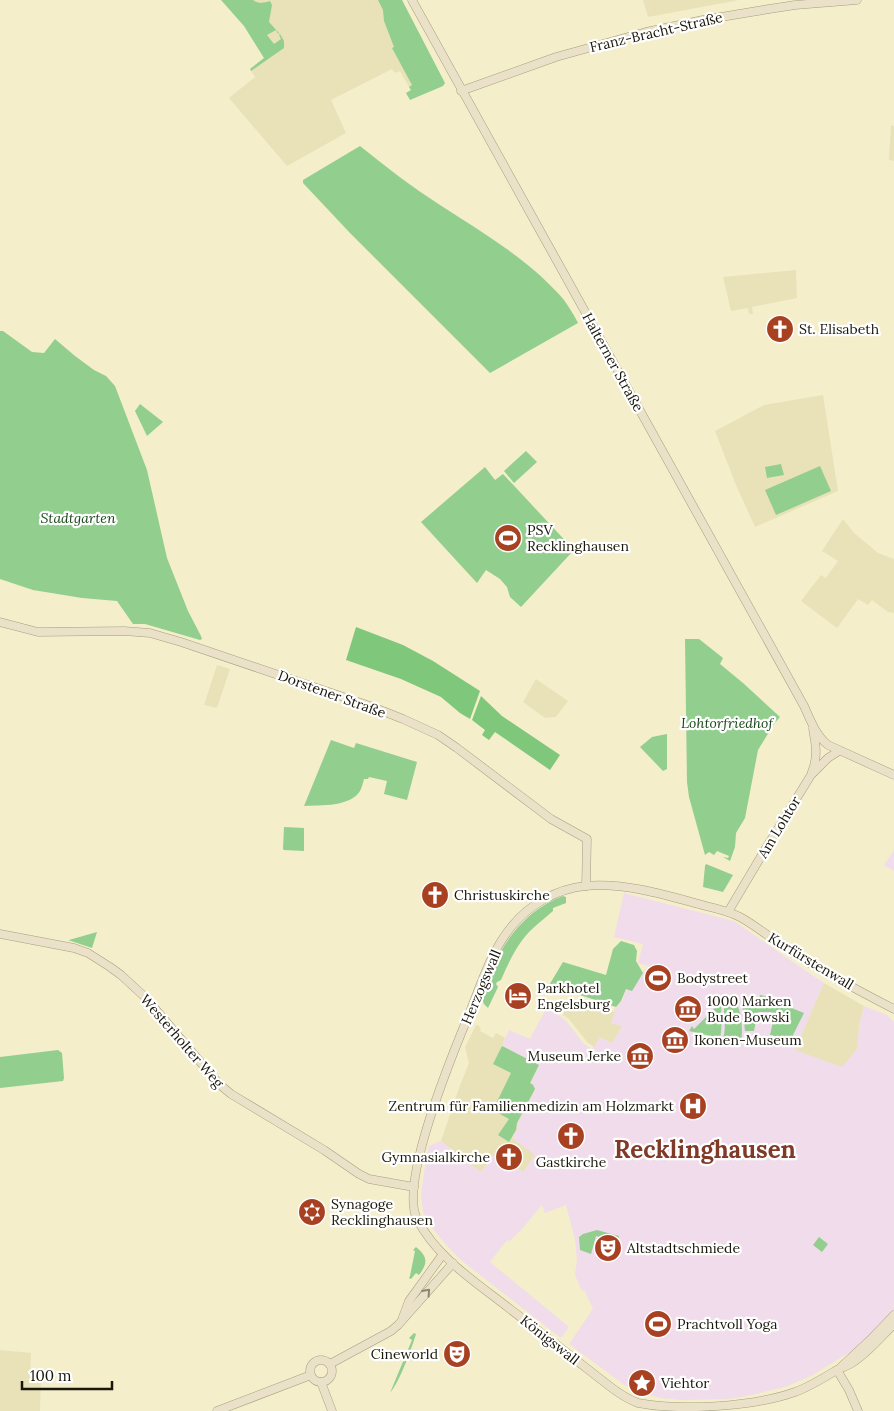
<svg xmlns="http://www.w3.org/2000/svg" width="894" height="1411" viewBox="0 0 894 1411" font-family="Lora,serif">
  <rect width="100%" height="100%" fill="#f4eecb"/>
  <g fill="#f1dceb">
    <path d="M894 850V871L884 865Z"/>
    <path d="M624 893 734 921 784 956 824 983 795 1050 858 1037 859 1025 864 1006 887 1015 894 1022V1311L868 1338 858 1347 811 1376 785 1387 752 1395 728 1399 682 1400 661 1398 636 1391 623 1384 569 1344 593 1309 584 1290 582 1291 575 1275 577 1260 575 1239 566 1205 545 1213 542 1205 522 1229 510 1241 507 1240 490 1262 569 1327 561 1338 462 1261 446 1245 426 1220 423 1212 421 1195 426 1159 429 1146 431 1145 441 1141 481 1172 495 1153 523 1172 535 1155 511 1139 517 1130 518 1123 535 1089 502 1046 509 1030 530 1039 547 1007 551 1009 566 1021 584 1044 592 1049 600 1037 612 1043 622 1026 611 1023 615 1008 622 1001 626 989 649 966 638 963 643 944 614 937Z"/>
  </g>
  <g fill="#e9e2b8">
    <path d="M240 0H397L414 96 400 71 395 73 392 69 331 100 346 133 287 166 229 98 255 77 251 71 277 53Z"/>
    <path d="M643 0H739L648 17Z"/>
    <path d="M891 125 894 126V161L889 160Z"/>
    <path d="M796 270 797 298 752 307 753 314H749L748 308 731 311 723 277Z"/>
    <path d="M823 395 838 491 755 527 736 485 715 431 764 405Z"/>
    <path d="M843 519 854 533 878 553 894 559V613L888 612 872 600 868 605 858 599 837 628 801 601 821 575 826 578 838 561 822 551Z"/>
    <path d="M217 665 230 669 217 708 204 705Z"/>
    <path d="M536 679 568 701 556 717 545 718 523 702Z"/>
    <path d="M824 983 864 1006 859 1025 857 1049 842 1067 795 1050Z"/>
    <path d="M568 999 615 1012 611 1023 622 1026 612 1043 600 1037 594 1047 587 1042 569 1019 563 1015Z"/>
    <path d="M476 1025H478L481 1029 480 1031 493 1038 496 1033 505 1038 502 1046 539 1065 531 1082 535 1089 518 1123 517 1130 512 1138 535 1155 523 1172 495 1153 481 1172 441 1141 459 1088 469 1063 465 1047Z"/>
    <path d="M0 1350 31 1353 30 1378H41L40 1411H0Z"/>
  </g>
  <g fill="#92ce8e">
    <path d="M221 0H253C258 4 264 3 270 1L272 5 269 22 279 33 278 34 276 30 267 35 274 44 281 39 279 35 280 34 284 41V48L251 71 250 69 264 58 244 26Z"/>
    <path d="M378 0H402L445 83 443 86 410 100 406 93 411 90 409 87 412 85 392 48 394 47 384 21 383 10Z"/>
    <path d="M360 146C386 167 412 187 440 205 483 233 530 260 564 300 569 307 574 315 578 323L490 373 350 233 303 183V180Z"/>
    <path d="M0 331H3L32 352 44 353 55 339 75 356 94 370 106 376 115 386 147 470 167 558 188 611 201 636 202 639 200 640 145 624H133L117 601 82 598 33 590 0 579Z"/>
    <path d="M140 404 163 422 147 436 135 411Z"/>
    <path d="M526 451 537 462 514 483 504 471Z"/>
    <path d="M781 464 784 475 767 478 765 467Z"/>
    <path d="M820 466 831 491 776 515 765 490Z"/>
    <path d="M485 467 495 480 503 474 574 550 521 607 510 597 507 587 500 579 486 570 477 583 421 522Z"/>
    <path d="M685 639H699L723 658 720 664 743 683 780 717 774 724 758 750 745 818 736 833 735 847 730 861 723 857 728 858 729 856 717 851 714 855 709 852 705 855 689 797 687 782Z"/>
    <path d="M667 734V769L663 771 640 747 652 737Z"/>
    <path d="M331 740 354 748 356 743 417 762 407 800 384 794 387 781 369 777 368 779H364C363 783 362 787 360 791 350 807 321 805 304 806Z"/>
    <path d="M284 827 304 828V851L284 850 283 849Z"/>
    <path d="M706 864 733 875 723 892 703 887 705 866Z"/>
    <path d="M563 896 566 897V903L553 908V911C545 918 536 925 529 932 516 946 508 964 501 980L497 982 496 984 498 987 488 1008 484 1004 482 999C493 955 519 912 563 896Z"/>
    <path d="M97 932 92 948 68 940H69Z"/>
    <path d="M621 941 634 945 637 951 636 961 643 973 632 991 626 989 621 1001 616 1007 574 993 550 991 548 987 563 962 606 975 613 949Z"/>
    <path d="M760 995 779 999V1003L804 1013 791 1039 770 1035 775 1013 770 1012H758L754 1031H745L742 1002 758 1004Z"/>
    <path d="M718 1000H722C720 1013 723 1025 720 1038L689 1031 692 1026 694 1029 715 1008V1004Z"/>
    <path d="M724 1001 735 1002C742 1010 743 1032 741 1043L723 1039C727 1025 723 1015 724 1001Z"/>
    <path d="M502 1046 539 1065 530 1083 533 1085 535 1089 517 1123 516 1130 509 1142 498 1135 509 1119 493 1110 511 1073 493 1064Z"/>
    <path d="M58 1050 62 1053 64 1078 63 1081 0 1088V1057Z"/>
    <path d="M597 1230 619 1236 617 1241 596 1236 591 1254 580 1250 579 1237 583 1234Z"/>
    <path d="M819 1237 828 1244 822 1252 813 1245Z"/>
    <path d="M416 1247C428 1257 428 1263 419 1275L416 1273 411 1279 409 1278 410 1276 415 1251 413 1250Z"/>
    <path d="M414 1333 416 1334C411 1350 400 1381 390 1393L412 1340 409 1338Z"/>
  </g>
  <g fill="#7fc77b">
    <path d="M356 627 403 645 433 661 480 691 470 719 460 713 441 697 401 679 346 660Z"/>
    <path d="M481 696 502 716 560 755 550 770 495 732 489 740 482 735 485 730 472 720Z"/>
  </g>
  <g fill="none" stroke-linecap="round" stroke-linejoin="round">
    <g stroke="#a49f7e" stroke-width="9">
      <g id="secondary">
        <path d="M412 0 804 706C810 719 816 736 828 745L894 775"/>
        <path d="M461 91 556 57 646 32 703 20 769 9 795 5 857 0"/>
        <path d="M0 622 38 632 124 631 150 633 181 642 370 706 403 719 438 735 457 748 551 819 587 839 586 886"/>
        <path d="M812 772C818 757 816 745 813 729"/>
        <path d="M728 912 766 848 811 775 828 758 839 751"/>
        <path d="M0 934 74 948 88 953 110 967 121 975 146 998 219 1084 231 1094 324 1150 359 1174 369 1179 414 1187"/>
        <path d="M894 1009C859 991 823 972 790 951 773 940 758 927 740 917 729 911 715 908 702 905 666 895 623 882 585 886 557 889 530 904 512 926 490 952 480 988 467 1019 451 1058 399 1183 417 1219 437 1258 477 1283 510 1309 543 1334 576 1360 608 1385 617 1392 627 1399 638 1403 680 1411 753 1407 795 1392 809 1387 822 1379 835 1371 841 1368 847 1366 852 1363 868 1353 881 1337 894 1324"/>
        <path d="M403 1317 409 1301 443 1254"/>
        <circle cx="321" cy="1371" r="11"/>
        <path d="M330 1364 391 1331 398 1325 453 1263"/>
        <path d="M841 1367 870 1340 894 1315"/>
        <path d="M837 1370 849 1390 858 1411"/>
        <path d="M321 1382 332 1411"/>
        <path d="M217 1411 311 1375"/>
      </g>
    </g>
    <use href="#secondary" stroke="#eae1c8" stroke-width="8"/>
  </g>
  <defs><path id="oneway-chevron" d="M-2-3.5L2.5 0L-2 3.5" fill="none" stroke-width="1.6" stroke-linecap="round" stroke-linejoin="round" transform="scale(1.25)"/></defs>
  <use stroke="#8c8672" href="#oneway-chevron" transform="translate(427 1292) rotate(-48)"/>
  <defs>
    <g id="church-disc" transform="scale(1.4375)"><circle r="9.5" fill="#a84022" stroke="#fff"/><path d="M-1.2-6h2.4v3.5h3.3v2.4h-3.3V6h-2.4V-.1h-3.3v-2.4h3.3Z" fill="#fff"/></g>
    <g id="stadium-disc" transform="scale(1.4375)"><circle r="9.5" fill="#a84022" stroke="#fff"/><path d="M0-5a6.5 5 0 1 0 0 10a6.5 5 0 1 0 0-10ZM-3.5-1.8h7v3.6h-7Z" fill="#fff"/></g>
    <g id="hotel-disc" transform="scale(1.4375)"><circle r="9.5" fill="#a84022" stroke="#fff"/><path d="M-6-4.5h1.5V1H6V5H4.5V3h-9V5H-6ZM-4 0a1.8 1.8 0 1 1 3.6 0ZM.5 0V-2.5h3Q6-2.5 6 0Z" fill="#fff"/></g>
    <g id="museum-disc" transform="scale(1.4375)"><circle r="9.5" fill="#a84022" stroke="#fff"/><path d="M0-6L6-3V-2H-6V-3ZM-5-1h2V3h-2ZM-1-1h2V3h-2ZM3-1h2V3H3ZM-6 4H6V6H-6Z" fill="#fff"/></g>
    <g id="hospital-disc" transform="scale(1.4375)"><circle r="9.5" fill="#a84022" stroke="#fff"/><path d="M-5-5h3v3.5h4V-5h3V5h-3V1.5h-4V5h-3Z" fill="#fff"/></g>
    <g id="synagogue-disc" transform="scale(1.4375)"><circle r="9.5" fill="#a84022" stroke="#fff"/><path d="M0-6.5L5.6 3.2H-5.6ZM0 6.5L5.6-3.2H-5.6Z" fill="#fff"/></g>
    <g id="theatre-disc" transform="scale(1.4375)"><circle r="9.5" fill="#a84022" stroke="#fff"/><path d="M-5-5.5Q0-4 5-5.5V0Q5 5 0 6Q-5 5-5 0ZM-3.3-2.5H-1v1.5H-3.3ZM1-2.5H3.3v1.5H1ZM-2.8 1Q0 5.5 2.8 1Z" fill="#fff"/></g>
    <g id="sight-disc" transform="scale(1.4375)"><circle r="9.5" fill="#a84022" stroke="#fff"/><path d="M0-6L1.8-2.2L6-1.7L2.9 1.2L3.7 5.4L0 3.3L-3.7 5.4L-2.9 1.2L-6-1.7L-1.8-2.2Z" fill="#fff"/></g>
  </defs>
  <g fill-rule="evenodd">
    <use href="#church-disc" x="780" y="329"/>
    <use href="#stadium-disc" x="508" y="538"/>
    <use href="#church-disc" x="435" y="895"/>
    <use href="#stadium-disc" x="658" y="978"/>
    <use href="#hotel-disc" x="518" y="996"/>
    <use href="#museum-disc" x="688" y="1009"/>
    <use href="#museum-disc" x="675" y="1040"/>
    <use href="#museum-disc" x="640" y="1056"/>
    <use href="#hospital-disc" x="693" y="1106"/>
    <use href="#church-disc" x="571" y="1136"/>
    <use href="#church-disc" x="509" y="1157"/>
    <use href="#synagogue-disc" x="312" y="1212"/>
    <use href="#theatre-disc" x="608" y="1248"/>
    <use href="#stadium-disc" x="658" y="1324"/>
    <use href="#theatre-disc" x="457" y="1354"/>
    <use href="#sight-disc" x="642" y="1383"/>
  </g>
  <g text-anchor="middle" dominant-baseline="central" stroke-width="4.5" stroke-linejoin="round" paint-order="stroke">
    <g font-size="14" fill="#19170a" stroke="#fff">
      <text transform="translate(656 32) rotate(-13)">Franz-Bracht-Straße</text>
      <text transform="translate(613 362) rotate(61)">Halterner Straße</text>
      <text transform="translate(332 694) rotate(20)">Dorstener Straße</text>
      <text transform="translate(779 827) rotate(-59)">Am Lohtor</text>
      <text transform="translate(811 961) rotate(31)">Kurfürstenwall</text>
      <text transform="translate(481 987) rotate(-67)">Herzogswall</text>
      <text transform="translate(182 1041) rotate(49)">Westerholter Weg</text>
      <text transform="translate(550 1340) rotate(38)">Königswall</text>
    </g>
    <g font-size="14" fill="#19170a" stroke="#fff" text-anchor="start">
      <text x="799" y="329">St. Elisabeth</text>
      <text x="527" y="530">PSV<tspan x="527" dy="16">Recklinghausen</tspan></text>
      <text x="454" y="895">Christuskirche</text>
      <text x="677" y="978">Bodystreet</text>
      <text x="537" y="988">Parkhotel<tspan x="537" dy="16">Engelsburg</tspan></text>
      <text x="707" y="1001">1000 Marken<tspan x="707" dy="16">Bude Bowski</tspan></text>
      <text x="694" y="1040">Ikonen-Museum</text>
      <text x="621" y="1056" text-anchor="end">Museum Jerke</text>
      <text x="674" y="1106" text-anchor="end">Zentrum für Familienmedizin am Holzmarkt</text>
      <text x="490" y="1157" text-anchor="end">Gymnasialkirche</text>
      <text x="571" y="1162" text-anchor="middle">Gastkirche</text>
      <text x="331" y="1204">Synagoge<tspan x="331" dy="16">Recklinghausen</tspan></text>
      <text x="627" y="1248">Altstadtschmiede</text>
      <text x="677" y="1324">Prachtvoll Yoga</text>
      <text x="438" y="1354" text-anchor="end">Cineworld</text>
      <text x="661" y="1383">Viehtor</text>
    </g>
    <g font-size="14" font-style="italic" fill="#184817" stroke="#fff">
      <text x="78" y="518">Stadtgarten</text>
      <text x="727" y="723">Lohtorfriedhof</text>
    </g>
    <g font-size="24" font-weight="bold" fill="#803b28" stroke="#fff">
      <text x="705" y="1149">Recklinghausen</text>
    </g>
  </g>
  <path d="M22 1381v8h90v-8" fill="none" stroke="#19170a" stroke-width="2.5"/>
  <text x="30" y="1381" font-size="15" fill="#19170a" stroke="#ffffff" stroke-width="4" paint-order="stroke">100 m</text>
</svg>
